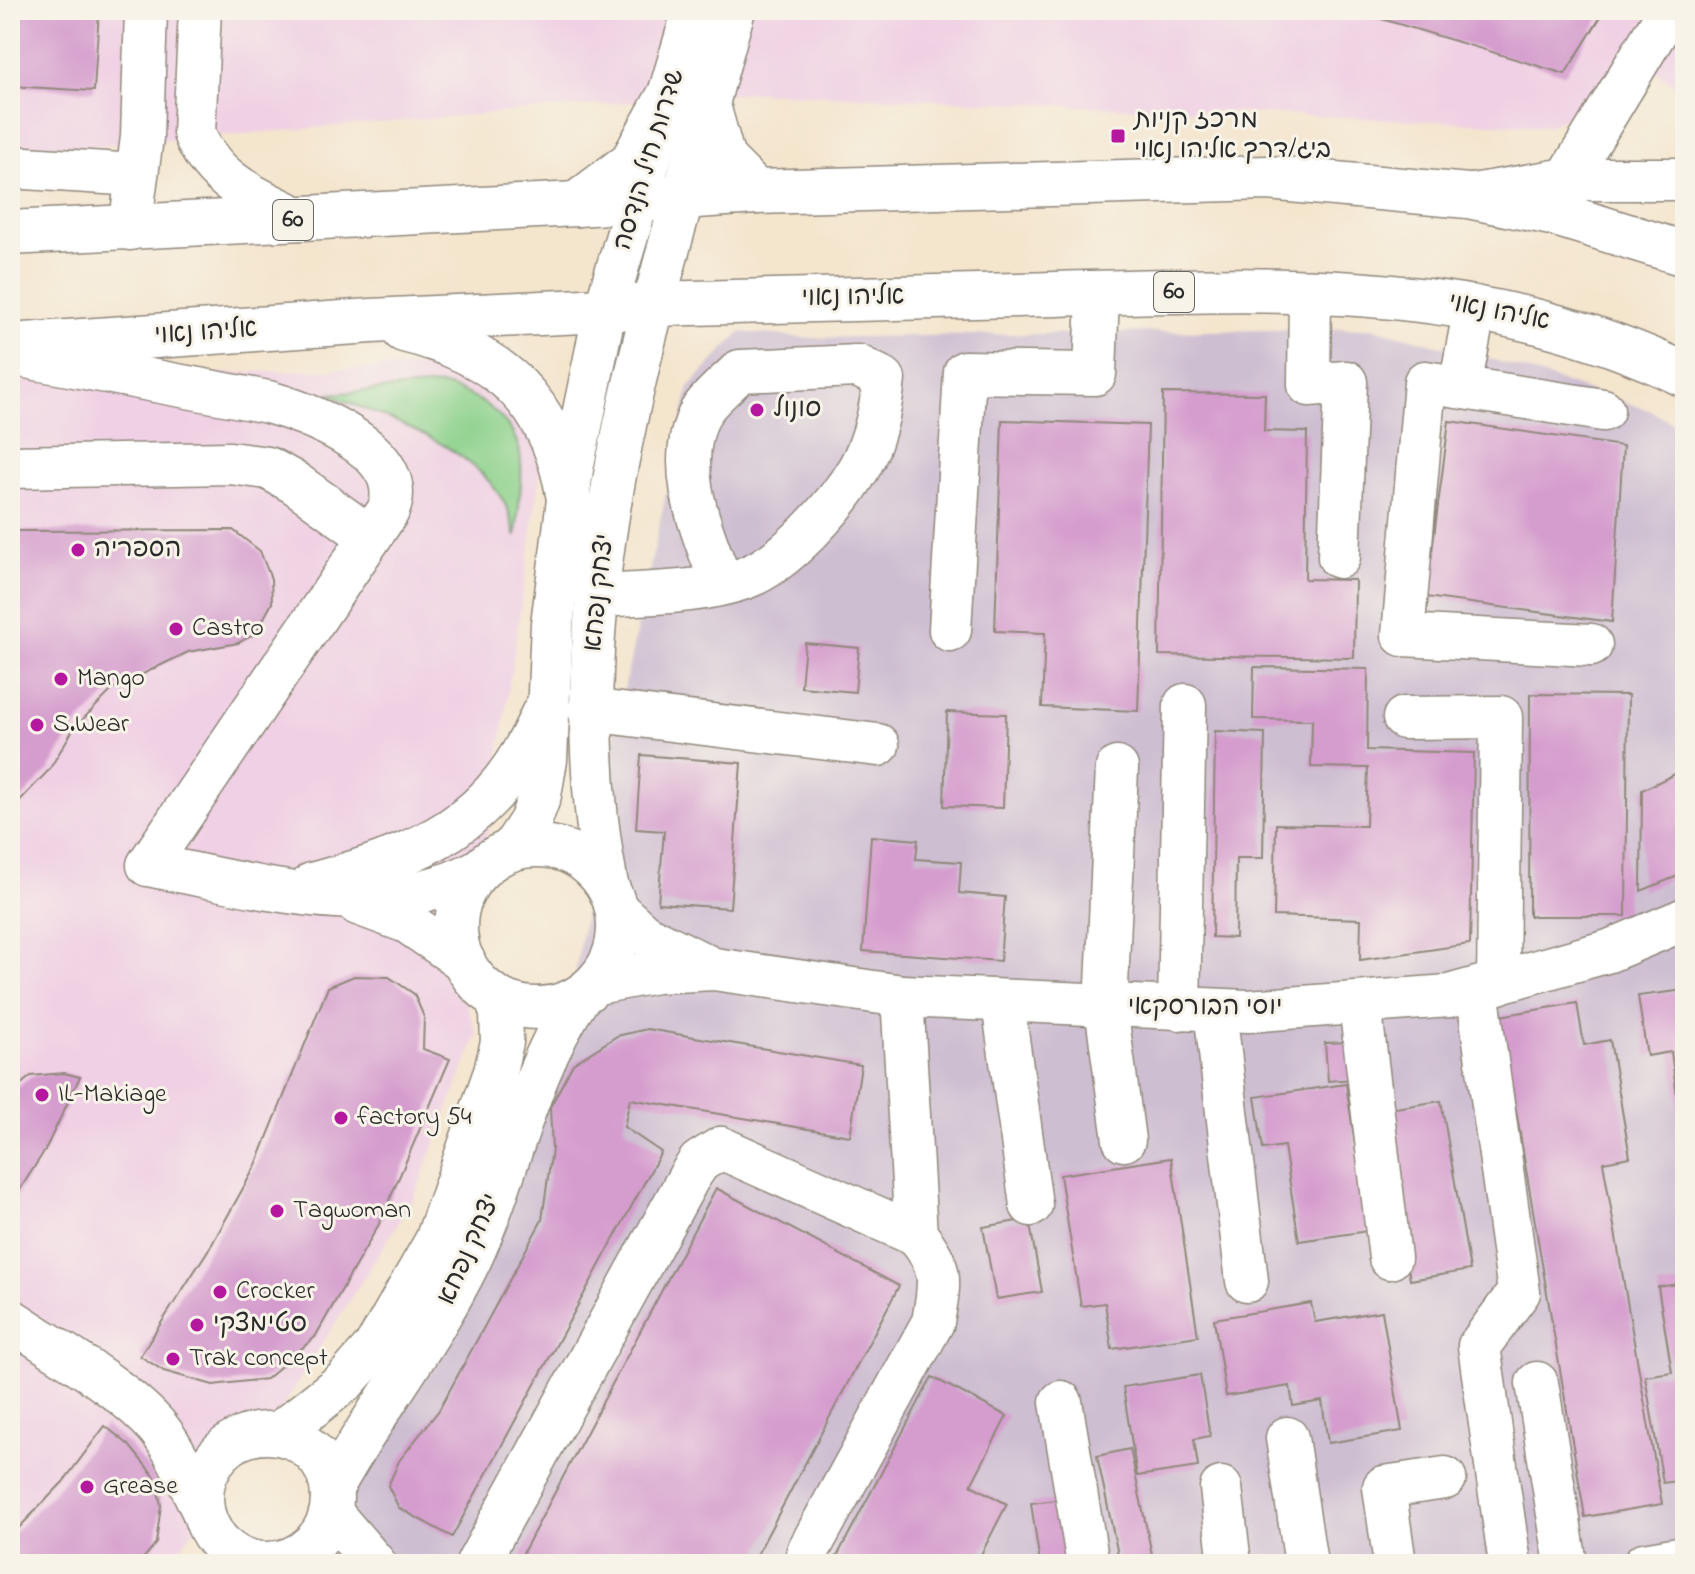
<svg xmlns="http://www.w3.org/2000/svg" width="1695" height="1574" viewBox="0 0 1695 1574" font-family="'Indie Flower','Playpen Sans Hebrew',sans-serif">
  <rect width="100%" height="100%" fill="#f7f3e8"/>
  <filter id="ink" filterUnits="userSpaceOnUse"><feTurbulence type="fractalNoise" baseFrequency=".0125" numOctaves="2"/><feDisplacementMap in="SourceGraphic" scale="16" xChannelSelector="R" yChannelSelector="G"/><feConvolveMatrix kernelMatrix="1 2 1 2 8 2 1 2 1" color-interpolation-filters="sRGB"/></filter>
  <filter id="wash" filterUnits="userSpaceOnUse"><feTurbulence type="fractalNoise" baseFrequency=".006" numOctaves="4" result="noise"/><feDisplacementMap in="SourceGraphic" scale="32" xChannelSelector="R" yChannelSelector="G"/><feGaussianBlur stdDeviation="1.8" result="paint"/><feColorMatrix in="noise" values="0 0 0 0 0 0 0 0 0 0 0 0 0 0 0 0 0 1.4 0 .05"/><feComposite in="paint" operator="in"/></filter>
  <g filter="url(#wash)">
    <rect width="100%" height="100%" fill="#f4e5cd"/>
    <g fill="#f0d0e4">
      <path d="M10 10H1685V92L1652 69 1549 126 755 92 10 153Z"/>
      <path d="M443 366 490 386 533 437 541 469 488 831 443 933 477 1035 414 1198 236 1481 166 1564H10V380Z"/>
    </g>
    <path fill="#cebed1" d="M1373 328 1497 361 1649 410 1685 429V1564H274L373 1453 562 1058 609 759 689 387 740 332 805 338Z"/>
    <path fill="#8cd18b" stroke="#5c7e5b" stroke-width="2" d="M440 385C477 393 519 420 521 462 523 486 517 513 516 537 513 528 511 517 507 508 476 444 388 420 328 394Z"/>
    <g id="blocks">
      <g fill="#d59dce">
        <path d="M10 10H99L94 91 10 86Z"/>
        <path d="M1352 10H1605L1565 74Z"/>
        <path d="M1163 393 1265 394 1264 431 1307 432 1305 579 1355 580 1354 658 1159 655Z"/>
        <path d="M1002 420 1148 425 1138 711 1042 707 1045 633 995 631Z"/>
        <path d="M1449 421 1623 446 1612 622 1426 597Z"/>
        <path d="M233 530 260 551 271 579 272 603 256 633 238 643 188 652 114 688 74 728 49 770 10 811V531Z"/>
        <path d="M805 643 859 648 855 692 801 687Z"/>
        <path d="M1254 667 1368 669 1367 750 1474 753 1470 944 1360 960 1361 919 1274 916 1276 824 1366 826 1368 768 1311 767 1312 720 1253 719Z"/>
        <path d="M1530 694 1628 695 1626 916H1529Z"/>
        <path d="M947 712 1006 714 1003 808 944 806Z"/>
        <path d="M1215 731 1265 733 1263 858H1236L1235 938 1212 937Z"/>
        <path d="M641 755 741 763 730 908 658 903 664 831 636 829Z"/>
        <path d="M1685 769V873L1641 891 1642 790Z"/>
        <path d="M871 836 918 840 916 859 961 862 959 893 1005 897 1000 961 863 951Z"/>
        <path d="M354 976 389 977 414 994 424 1017 423 1049 450 1059 379 1224 315 1337 266 1379 213 1385 164 1371 140 1356 212 1244 256 1165 328 987Z"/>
        <path d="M1685 990V1140H1683L1671 1052 1647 1056 1638 996Z"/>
        <path d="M1577 1003 1584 1045 1610 1040 1630 1157 1603 1162 1662 1504 1585 1517 1500 1016Z"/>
        <path d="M647 1029 861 1065 850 1136 630 1099 624 1127 661 1152 452 1537 399 1508 388 1486 399 1461 439 1410 542 1220 552 1149 550 1107 573 1064 617 1036Z"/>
        <path d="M1351 1042 1354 1079 1328 1081 1325 1043Z"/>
        <path d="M64 1073 80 1077 45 1150 10 1205V1093L31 1076Z"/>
        <path d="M1346 1084 1368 1231 1299 1241 1284 1146 1263 1149 1255 1097Z"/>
        <path d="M1441 1101 1470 1270 1410 1280 1382 1110Z"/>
        <path d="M1171 1158 1198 1336 1112 1349 1105 1303 1081 1306 1060 1175Z"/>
        <path d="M716 1188 899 1286 752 1564H517Z"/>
        <path d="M1029 1219 1042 1292 996 1299 983 1227Z"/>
        <path d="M1685 1283V1480L1663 1483 1645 1376 1672 1372 1658 1287Z"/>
        <path d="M1311 1303 1315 1322 1382 1311 1402 1431 1328 1443 1322 1401 1293 1406 1290 1386 1226 1396 1214 1319Z"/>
        <path d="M1200 1375 1210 1436 1194 1439 1198 1467 1137 1476 1123 1387Z"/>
        <path d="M932 1377 1007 1416 971 1485 1007 1504 976 1564H833Z"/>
        <path d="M105 1426 129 1445 155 1477 161 1505 156 1543 139 1564H10V1537L63 1482Z"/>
        <path d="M1130 1449 1154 1564H1120L1097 1456Z"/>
        <path d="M1063 1499 1072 1564H1040L1031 1503Z"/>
      </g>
    </g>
  </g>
  <g filter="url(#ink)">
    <use href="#blocks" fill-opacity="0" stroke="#90887c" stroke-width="2"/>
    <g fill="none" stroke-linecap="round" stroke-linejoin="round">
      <g stroke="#90887c" stroke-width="45">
        <g id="minor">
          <path d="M200 10 194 133C212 180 256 199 300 219"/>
          <path d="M10 167 136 175"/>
          <path d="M1567 179 1669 10"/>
          <path d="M1473 195 1567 179H1685"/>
          <path d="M130 229 142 137 146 10"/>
          <path d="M1310 291 1309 385 1346 382 1339 557"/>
          <path d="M10 354 268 402C310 414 413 452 388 511L148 865C254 884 376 925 477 871"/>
          <path d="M1460 387 1475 307"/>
          <path d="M10 467 230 463 268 468 295 483 370 537"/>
          <path d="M598 596C646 593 699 594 745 578 785 564 838 504 859 468 874 441 881 409 884 379L858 366 740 371C728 383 710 397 701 411 672 465 702 531 722 584"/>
          <path d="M950 630 965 372 1095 374 1098 293"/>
          <path d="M1591 645 1403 635 1425 382 1603 410"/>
          <path d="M589 710 878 745"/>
          <path d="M1404 718 1501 717 1498 983"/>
          <path d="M1117 768 1106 1007 1124 1140"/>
          <circle cx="537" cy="927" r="81"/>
          <path d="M512 849 530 822 540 795 546 760 552 624 572 469 605 310 694 10"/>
          <path d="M312 884C424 853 494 826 543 712"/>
          <path d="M607 885C562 654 620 420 683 197 700 135 716 72 734 10"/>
          <path d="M358 904 407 922 464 961"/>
          <path d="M618 911 643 934 709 967"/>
          <path d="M597 983 656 972 714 969 902 996 1248 1011 1449 996 1609 951 1685 919"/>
          <path d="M1477 989 1519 1292 1479 1346 1510 1564"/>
          <path d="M902 996 916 1235"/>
          <path d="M1003 1003 1031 1205"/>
          <path d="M1360 1004 1390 1258"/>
          <path d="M1179 1009 1185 705"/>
          <path d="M1215 1010 1247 1281"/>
          <path d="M10 1319C54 1349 126 1389 159 1429 178 1453 189 1483 203 1511"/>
          <path d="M1537 1383 1566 1564"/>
          <path d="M1061 1402 1088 1564"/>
          <circle cx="267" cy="1498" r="65"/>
          <path d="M278 1434 345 1381 376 1346 436 1241 495 1072 502 1042 501 1014 496 997"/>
          <path d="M1287 1438 1306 1564"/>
          <path d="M332 1488C375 1410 431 1341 470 1260 511 1172 524 1079 579 997"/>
          <path d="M1221 1488 1230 1564"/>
          <path d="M331 1513 375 1564"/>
          <path d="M477 1564 689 1177 699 1162 721 1148 916 1235C944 1267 940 1282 933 1322L808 1551 805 1564"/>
          <path d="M1395 1564 1384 1487 1445 1478"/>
          <path d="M1644 1564 1685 1557"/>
        </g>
      </g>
      <g stroke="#90887c" stroke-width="47">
        <g id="highway">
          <path d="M707 102 723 159 756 192"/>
          <path d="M577 204 632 162 670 94"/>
          <path d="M10 233 577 204 756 192 1268 178 1468 196 1556 214 1685 254"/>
          <path d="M404 330C499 353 553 400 569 499"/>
          <path d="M10 346 371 321 605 310 651 304C786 300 921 297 1056 294 1277 288 1480 277 1685 375"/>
        </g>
      </g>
      <use href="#minor" stroke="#fff" stroke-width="42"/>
      <use href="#highway" stroke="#fff" stroke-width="44"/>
    </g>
  </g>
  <g fill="#b5179e" stroke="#f7f3e8" stroke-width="3">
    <rect x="1110" y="128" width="16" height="16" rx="4"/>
    <circle cx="757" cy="410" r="8"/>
    <circle cx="78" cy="550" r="8"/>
    <circle cx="176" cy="629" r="8"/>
    <circle cx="61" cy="679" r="8"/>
    <circle cx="37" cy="725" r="8"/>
    <circle cx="42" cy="1095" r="8"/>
    <circle cx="341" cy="1118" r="8"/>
    <circle cx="277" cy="1211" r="8"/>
    <circle cx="220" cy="1292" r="8"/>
    <circle cx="197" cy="1325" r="8"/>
    <circle cx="173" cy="1359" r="8"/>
    <circle cx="87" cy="1487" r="8"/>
  </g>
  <g text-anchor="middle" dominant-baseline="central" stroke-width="6" stroke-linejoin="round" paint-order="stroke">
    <g fill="#f7f3e8" stroke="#686764" stroke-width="2">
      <rect x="273" y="200" width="40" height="40" rx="6"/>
      <rect x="1154" y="272" width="40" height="40" rx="6"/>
    </g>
    <g font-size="24" font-weight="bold" fill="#2b2b2b">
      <text x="293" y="220">60</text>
      <text x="1174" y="292">60</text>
    </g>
    <g font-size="26" fill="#2b2b2b" stroke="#f7f3e8" text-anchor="start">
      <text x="1134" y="121">מרכז קניות<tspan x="1134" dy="30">ביג/דרך אליהו נאוי</tspan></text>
      <text x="773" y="410">סונול</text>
      <text x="94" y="550">הספריה</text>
      <text x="192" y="629">Castro</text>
      <text x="77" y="679">Mango</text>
      <text x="53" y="725">S.Wear</text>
      <text x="58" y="1095">IL-Makiage</text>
      <text x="357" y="1118">factory 54</text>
      <text x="293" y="1211">Tagwoman</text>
      <text x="236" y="1292">Crocker</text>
      <text x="213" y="1325">סטימצקי</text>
      <text x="189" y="1359">Trak concept</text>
      <text x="103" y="1487">Grease</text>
    </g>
    <g font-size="26" fill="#2b2b2b" stroke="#f7f3e8">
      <text transform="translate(650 160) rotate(-73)">שדרות חיל הנדסה</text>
      <text transform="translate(853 298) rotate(-1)">אליהו נאוי</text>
      <text transform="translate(1499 313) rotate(11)">אליהו נאוי</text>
      <text transform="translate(206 333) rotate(-4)">אליהו נאוי</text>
      <text transform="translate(600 593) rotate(-84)">יצחק נפחא</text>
      <text x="1205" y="1008">יוסי הבורסקאי</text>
      <text transform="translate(470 1250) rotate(-66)">יצחק נפחא</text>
    </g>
  </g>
  <rect width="1695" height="1574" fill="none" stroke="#f7f3e8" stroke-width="40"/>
</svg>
